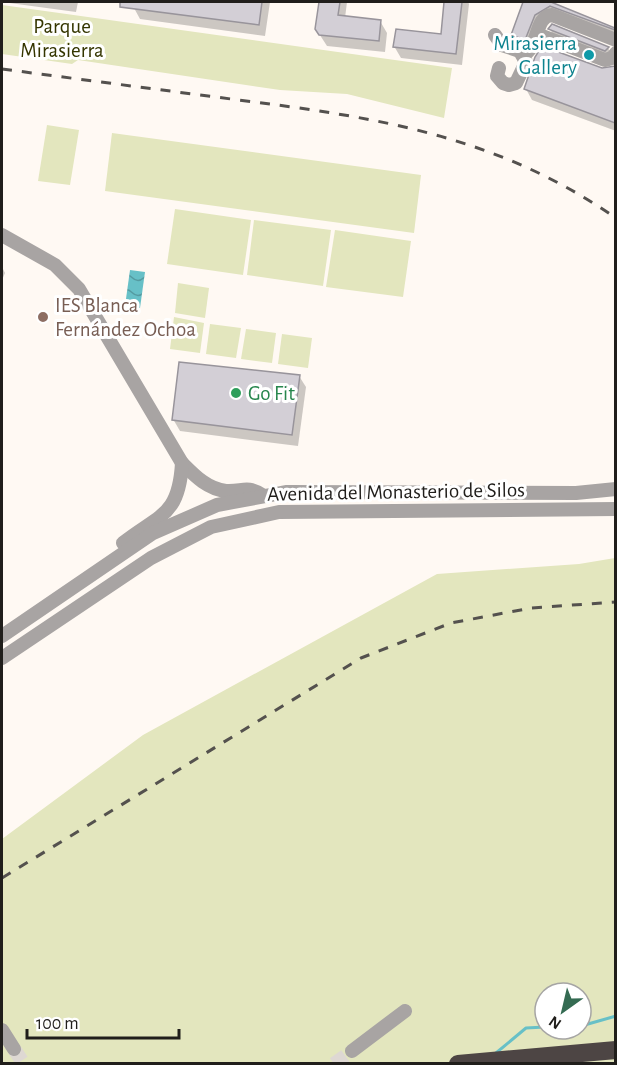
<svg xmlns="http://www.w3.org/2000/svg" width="617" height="1065" viewBox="0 0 617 1065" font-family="'Alegreya Sans',sans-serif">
  <defs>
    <pattern id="water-waves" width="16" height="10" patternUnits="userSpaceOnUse" patternTransform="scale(1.5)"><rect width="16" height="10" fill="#67c0c7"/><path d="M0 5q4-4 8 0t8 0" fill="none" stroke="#549ba1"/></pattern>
  </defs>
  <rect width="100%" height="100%" fill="#fff9f3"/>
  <g fill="#e3e6be" fill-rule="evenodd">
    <path d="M2 5 452 68 444 118 347 94 280 90 78 60 72 64 2 54Z"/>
    <path d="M47 125 79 130 70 185 38 181Z"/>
    <path d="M112 133 421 175 414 233 105 191Z"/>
    <path d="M175 209 251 220 243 275 167 264Z"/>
    <path d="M254 220 331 230 323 286 247 275Z"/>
    <path d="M335 230 411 241 403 297 326 287Z"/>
    <path d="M178 283 209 288 205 318 175 313Z"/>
    <path d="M174 317 204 323 200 353 170 349Z"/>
    <path d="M210 324 241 328 236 358 206 354Z"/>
    <path d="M246 329 276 333 272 363 241 359Z"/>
    <path d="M282 334 312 338 308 368 278 364Z"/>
    <path d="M615 558V1063H2V839L143 735 437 574 579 564ZM545 993H581V1029H545Z"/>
  </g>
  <path fill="url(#water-waves)" d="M130 270 145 272 140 308 125 306Z"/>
  <g fill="#0003">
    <path d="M2 2H78L76 12Z"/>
    <path d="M134 2H222L242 4V2H270L265 36 140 19 134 8Z"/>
    <path d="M320 2H347L345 18 380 21 387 33 385 52 327 46 316 29Z"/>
    <path d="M445 2H468L469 4 462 65 401 58 394 46 442 36Z"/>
    <path d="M524 2H547L616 29V39L557 17 541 27 531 51 519 46 513 35Z"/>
    <path d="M552 26 608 48 615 59 556 40 550 29Z"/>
    <path d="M616 67V131L532 100 526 89Z"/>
    <path d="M2 267 5 273 2 280Z"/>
    <path d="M299 376 306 387 298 446 180 431 173 419Z"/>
  </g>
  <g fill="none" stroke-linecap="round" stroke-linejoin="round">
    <g stroke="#67c0c7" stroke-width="3">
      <path d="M581 1026 616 1016"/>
      <path d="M496 1053 526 1028 545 1027"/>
    </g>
  </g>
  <g fill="#d3cfd6" stroke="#98949b" stroke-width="1.5">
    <path d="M120 2H262L259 25 120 7Z"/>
    <path d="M319 2H340L338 15 381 20 379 41 319 35 315 29Z"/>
    <path d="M444 2H462L456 54 393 47 396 29 441 34Z"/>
    <path d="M523 2H551L615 28V30L550 6 535 15 525 40 511 35Z"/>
    <path d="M552 24 609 47 605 51 548 29Z"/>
    <path d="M542 46 602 68 615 66V123L524 89 535 57Z"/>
    <path d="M179 362 300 375 292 435 172 420Z"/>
  </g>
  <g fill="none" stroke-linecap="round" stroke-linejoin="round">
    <g stroke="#ded8d3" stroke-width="14" stroke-dasharray="14 7" stroke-linecap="butt">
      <path d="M14 1049 24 1064"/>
      <path d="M334 1064 352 1051"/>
    </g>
    <g stroke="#a8a4a3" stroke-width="14">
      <path d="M537 34 605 60 612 58 616 53"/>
      <path d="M495 35 502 45 526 53C539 44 535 16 552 15L616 40"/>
      <path d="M499 68 497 76 503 83 509 85 516 83 526 62 521 53"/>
      <path d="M2 235 55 265 79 289 182 463C194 475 207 489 226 491 243 492 246 485 262 495"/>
      <path d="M123 543C160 514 179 516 182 463"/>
      <path d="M2 636 153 533 217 505 287 492 576 493 616 489"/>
      <path d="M2 658 151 558 211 527 279 512 616 509"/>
      <path d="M2 1030 14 1049"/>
      <path d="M352 1051 405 1011"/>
    </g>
    <path stroke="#4d4544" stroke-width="18" d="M458 1064 616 1050"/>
    <g stroke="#54514e" stroke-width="3" stroke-dasharray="10 10" stroke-linecap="butt">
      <path d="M2 69C78 79 154 89 231 99 374 117 494 134 616 218"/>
      <path d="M2 878 361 658 451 623 531 608 616 602"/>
    </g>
  </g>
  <circle fill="#0f9aa8" stroke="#fff" stroke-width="2" cx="589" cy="55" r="6"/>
  <circle fill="#8d6e63" stroke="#fff" stroke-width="2" cx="43" cy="317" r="6"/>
  <circle fill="#2e9e5b" stroke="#fff" stroke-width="2" cx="236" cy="393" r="6"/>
  <g text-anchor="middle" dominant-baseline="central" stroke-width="6" stroke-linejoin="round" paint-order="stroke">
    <g font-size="21" fill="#343500" stroke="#fff">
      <text x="62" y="26">Parque<tspan x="62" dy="24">Mirasierra</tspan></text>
    </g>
    <g font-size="21" fill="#0d838f" stroke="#fff" text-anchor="end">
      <text x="577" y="43">Mirasierra<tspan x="577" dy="24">Gallery</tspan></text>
    </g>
    <g font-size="21" fill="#785e54" stroke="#fff" text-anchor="start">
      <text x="55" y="305">IES Blanca<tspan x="55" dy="24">Fernández Ochoa</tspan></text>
    </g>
    <g font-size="21" fill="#27864d" stroke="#fff" text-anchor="start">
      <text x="248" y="393">Go Fit</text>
    </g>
    <g font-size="21" fill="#201e1b" stroke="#fff">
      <text transform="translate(396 492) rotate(-1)">Avenida del Monasterio de Silos</text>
    </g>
  </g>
  <rect width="617" height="1065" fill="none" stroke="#201e1b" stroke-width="6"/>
  <g transform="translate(563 1011) rotate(214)"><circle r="28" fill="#ffffff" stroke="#a6a5a4" stroke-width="1.5"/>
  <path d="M0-4.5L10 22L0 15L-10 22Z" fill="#346b52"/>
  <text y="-9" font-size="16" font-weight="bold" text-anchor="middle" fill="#201e1b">N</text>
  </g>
  <path d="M27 1029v9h152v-9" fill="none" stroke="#201e1b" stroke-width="3"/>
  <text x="36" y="1029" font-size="18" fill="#201e1b" stroke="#ffffff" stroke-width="4.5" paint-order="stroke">100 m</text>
</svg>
